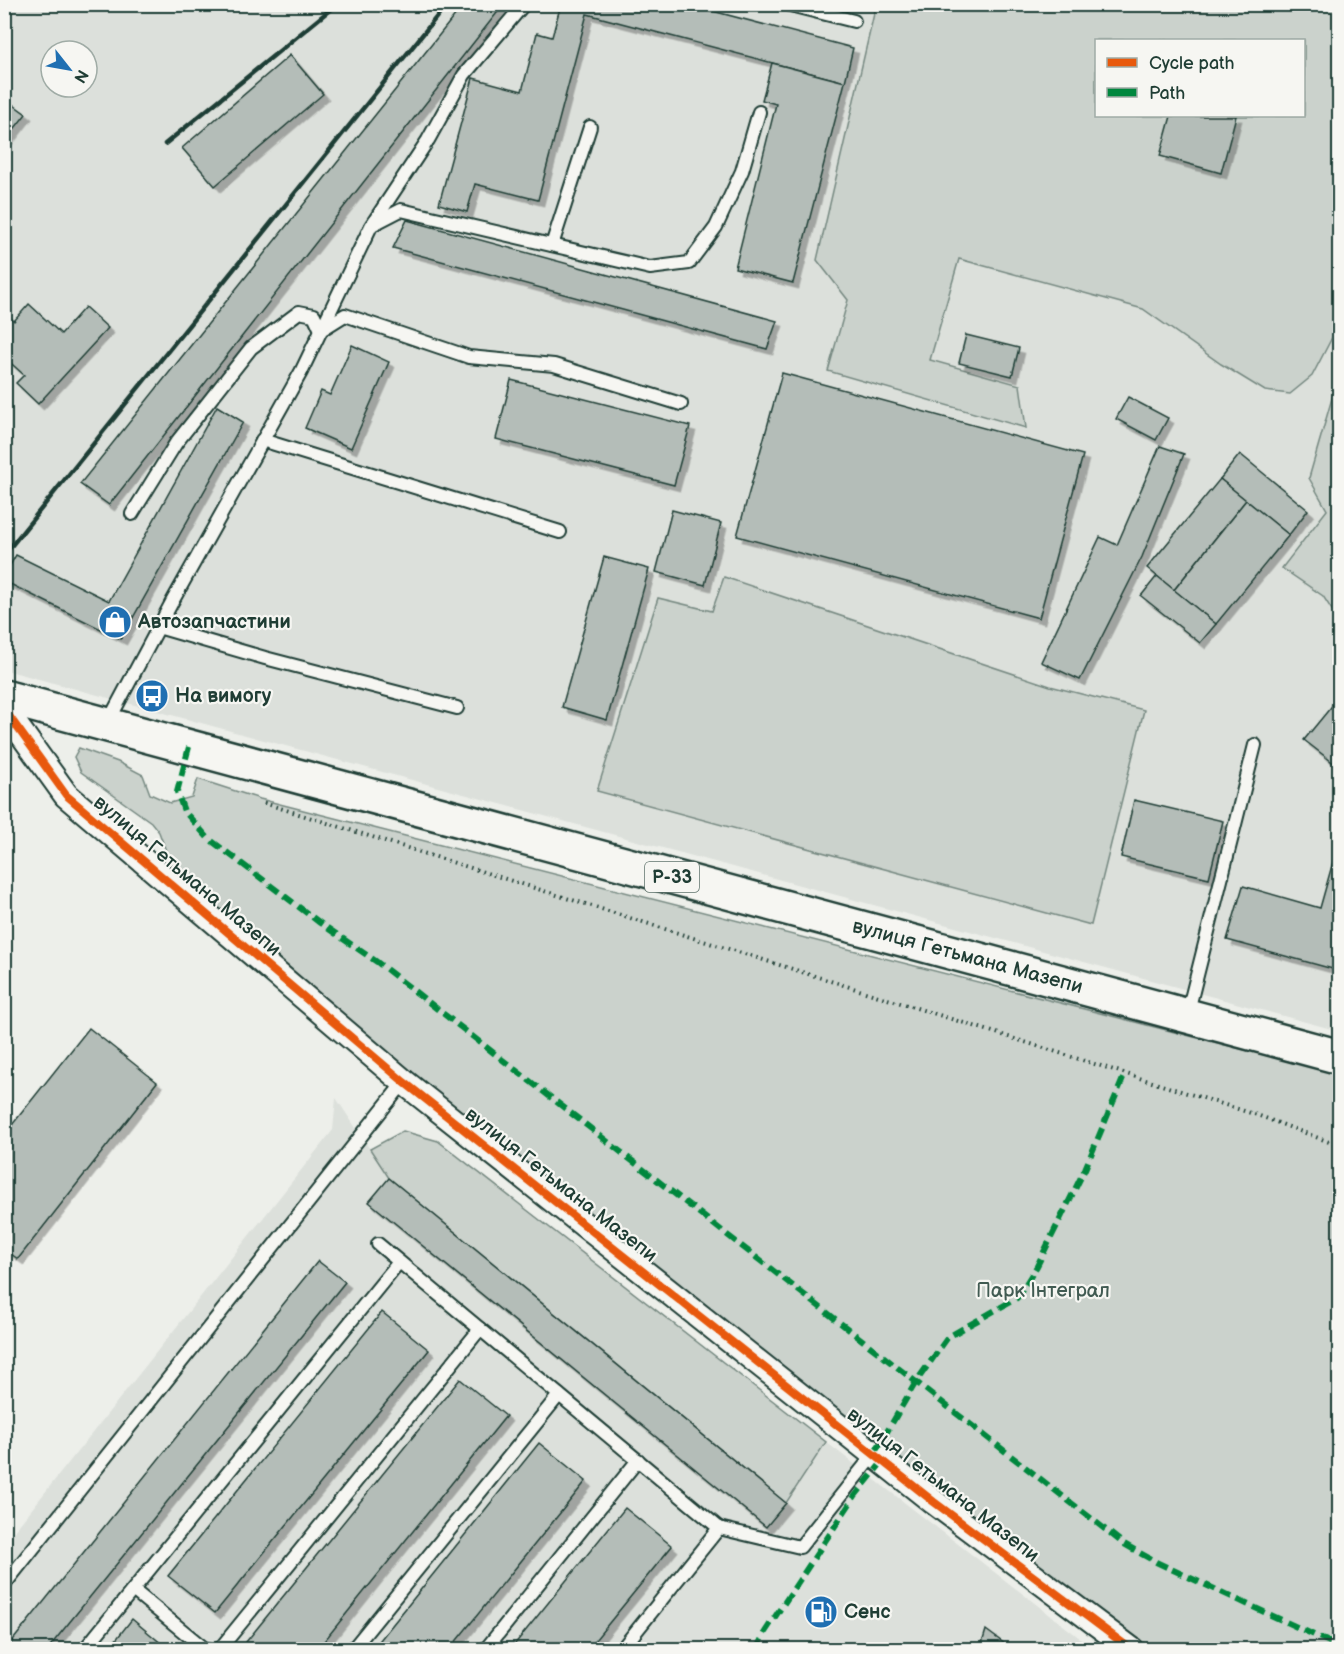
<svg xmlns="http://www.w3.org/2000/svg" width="1344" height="1654" viewBox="0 0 1344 1654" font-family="'Balsamiq Sans',sans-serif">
  <defs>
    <filter id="shadow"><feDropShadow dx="5.5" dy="5.5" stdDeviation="0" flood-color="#0004"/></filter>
  </defs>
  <rect width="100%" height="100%" fill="#edefea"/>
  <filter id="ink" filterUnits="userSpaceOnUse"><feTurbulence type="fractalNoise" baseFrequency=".0167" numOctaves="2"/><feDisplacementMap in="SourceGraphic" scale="12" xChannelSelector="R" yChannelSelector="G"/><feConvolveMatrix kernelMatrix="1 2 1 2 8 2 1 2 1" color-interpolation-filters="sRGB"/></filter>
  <g filter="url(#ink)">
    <g fill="#dce0db" fill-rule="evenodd">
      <path d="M4 5H1339V1031L9 671 4 667ZM1096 40H1304V116H1096ZM51 51H87V87H51Z"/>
      <path d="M336 1098 389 1178 785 1502 826 1442 1094 1649H5L4 1544 333 1130Z"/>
    </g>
    <g fill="#cbd2cc" stroke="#758880" stroke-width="1.5" fill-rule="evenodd">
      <path d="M876 5H1339V324L1312 376 1290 394 1265 391 1221 364 1143 309 959 259 930 360 1020 385 1026 428 828 371 848 300 817 260ZM1096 40H1304V116H1096Z"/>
      <path d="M1339 374V621L1323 596 1282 568 1327 510 1309 478Z"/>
      <path d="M724 577 1050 686 1144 710 1091 925 597 791 658 598 712 611Z"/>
      <path d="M79 748 118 762 143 775 150 794 170 803 192 797 198 779 260 799 1339 1074V1649H1138L182 894 159 832 151 822 81 772 74 757Z"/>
      <path d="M403 1131 438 1141 826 1442 786 1503 389 1178 370 1149Z"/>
    </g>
    <g fill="#b4bdb8" stroke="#1f3d34" stroke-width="1.5" filter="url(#shadow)">
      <path d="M464 4H504L109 505 80 484Z"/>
      <path d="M561 4H686L853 48 845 82 587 14 538 200 475 184 467 212 439 204 473 78 522 91 537 33 552 37Z"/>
      <path d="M290 55 323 94 215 186 182 148Z"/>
      <path d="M772 63 845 82 793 283 735 268 776 104 762 100Z"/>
      <path d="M4 98 26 114 4 142Z"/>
      <path d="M1171 116H1236L1221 173 1160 156Z"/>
      <path d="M407 220 777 321 767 349 393 248Z"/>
      <path d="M29 304 61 334 85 307 108 328 38 404 16 383 24 375 4 357V312L14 321Z"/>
      <path d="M966 335 1019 348 1012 376 959 363Z"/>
      <path d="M352 345 389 362 351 448 305 428 321 391 330 395Z"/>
      <path d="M782 373 1083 455 1039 618 737 536Z"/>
      <path d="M511 380 690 426 674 485 496 439Z"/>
      <path d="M1128 397 1168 418 1156 440 1116 419Z"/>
      <path d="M217 406 243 422 121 639 4 581V576L16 555 109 601Z"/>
      <path d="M1160 446 1184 454 1142 557 1080 680 1041 662 1100 537 1117 545Z"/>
      <path d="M1240 454 1308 510 1289 535 1220 479Z"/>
      <path d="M1220 479 1246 500 1174 590 1147 568Z"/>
      <path d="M1246 500 1289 535 1216 624 1174 590Z"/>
      <path d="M672 510 721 523 705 585 656 572Z"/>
      <path d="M604 557 649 569 607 720 562 707Z"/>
      <path d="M1157 576 1216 624 1200 643 1141 596Z"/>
      <path d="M1340 696V768L1304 740Z"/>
      <path d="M1134 800 1223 821 1209 878 1121 857Z"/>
      <path d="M1340 837V971L1227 940 1243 886 1320 908Z"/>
      <path d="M89 1028 157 1082 18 1259 4 1249V1135Z"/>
      <path d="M389 1178 786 1503 766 1527 369 1202Z"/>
      <path d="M318 1261 345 1282 47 1650H5Z"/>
      <path d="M382 1312 429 1350 215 1613 168 1576Z"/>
      <path d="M460 1379 506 1416 317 1650H255L246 1642Z"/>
      <path d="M539 1443 586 1481 449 1650H372Z"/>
      <path d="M625 1508 672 1546 587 1650H510Z"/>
      <path d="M132 1619 169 1650H108Z"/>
      <path d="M986 1630 1013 1650H980Z"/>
    </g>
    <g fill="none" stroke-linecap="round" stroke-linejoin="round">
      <g stroke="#1f3d34" stroke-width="16">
        <g id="lane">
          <path d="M786 4 854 21"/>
          <path d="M372 225 401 210 650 268 689 263 716 227 742 171 759 112"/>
          <path d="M552 245 590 127"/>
          <path d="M262 440 560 532"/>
          <path d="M132 514 176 443 251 348 299 312 314 315 321 330 345 315 469 357 554 365 681 404"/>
          <path d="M158 627 265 658 457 708"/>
          <path d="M107 724 172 602 301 372 371 226 428 140 464 75 524 4"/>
          <path d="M1187 1015 1255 745"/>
          <path d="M378 1244 719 1528 621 1650"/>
          <path d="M719 1528 800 1547 874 1454"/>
          <path d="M4 1585 404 1082"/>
          <path d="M133 1590 206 1650"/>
          <path d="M84 1650 399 1262"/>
          <path d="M219 1650 480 1329"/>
          <path d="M352 1650 559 1395"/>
          <path d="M485 1650 638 1460"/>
        </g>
      </g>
      <g stroke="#1f3d34" stroke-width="28">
        <path id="street" d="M4 709 66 795 404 1082 934 1502 1132 1650"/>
      </g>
      <g stroke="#1f3d34" stroke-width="38">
        <g id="primary">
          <path id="s1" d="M4 697 1340 1057"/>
        </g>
      </g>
      <path stroke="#1f3d34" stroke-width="4" stroke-dasharray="1.5 4.5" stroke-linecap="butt" d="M264 803 1257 1115 1340 1146"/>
      <use href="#lane" stroke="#f6f6f2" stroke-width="12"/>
      <use href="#street" stroke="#f6f6f2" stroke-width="24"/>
      <use href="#primary" stroke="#f6f6f2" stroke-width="33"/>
      <g stroke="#1f3d34" stroke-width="4.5">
        <path d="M165 144 337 4"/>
        <path d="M4 555 447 4"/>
      </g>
      <g stroke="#00873e" stroke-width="6" stroke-dasharray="12 6" stroke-linecap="butt">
        <path d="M189 747 177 792 184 811 208 838 320 923 377 962 1124 1544 1156 1562 1340 1647"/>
        <path d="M874 1454 916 1382 948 1337 1017 1298 1037 1266 1085 1169 1125 1074"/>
        <path d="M756 1650 765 1632 855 1496 883 1461"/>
      </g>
      <g stroke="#f6f6f2" stroke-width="11">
        <path id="cycleway" d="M4 709 66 795 404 1082 934 1502 1132 1650"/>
      </g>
      <use href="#cycleway" stroke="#e8590c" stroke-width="8"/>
    </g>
  </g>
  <defs>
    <g id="shop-disc" transform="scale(1.725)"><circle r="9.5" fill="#1f6fb2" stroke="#f6f6f2"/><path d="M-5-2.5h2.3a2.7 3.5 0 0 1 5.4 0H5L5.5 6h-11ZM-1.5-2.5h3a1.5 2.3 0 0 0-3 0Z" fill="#fff"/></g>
    <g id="bus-disc" transform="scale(1.725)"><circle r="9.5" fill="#1f6fb2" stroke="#f6f6f2"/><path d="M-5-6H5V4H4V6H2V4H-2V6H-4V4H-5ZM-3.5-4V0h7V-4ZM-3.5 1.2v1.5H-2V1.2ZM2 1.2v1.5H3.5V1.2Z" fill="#fff"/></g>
    <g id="fuel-disc" transform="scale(1.725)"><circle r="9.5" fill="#1f6fb2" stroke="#f6f6f2"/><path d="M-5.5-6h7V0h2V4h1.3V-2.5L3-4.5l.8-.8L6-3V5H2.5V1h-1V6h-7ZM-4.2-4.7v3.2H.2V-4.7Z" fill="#fff"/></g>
  </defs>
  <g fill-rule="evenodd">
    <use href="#shop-disc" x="115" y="622"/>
    <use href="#bus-disc" x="152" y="696"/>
    <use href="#fuel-disc" x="821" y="1612"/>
  </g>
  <g text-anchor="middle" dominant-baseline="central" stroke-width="4.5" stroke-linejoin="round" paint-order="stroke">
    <rect fill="#f6f6f2" stroke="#60746d" stroke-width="1.5" x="645" y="862" width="54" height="30" rx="4.5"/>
    <g font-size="18" font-weight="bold" fill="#1f3d34">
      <text x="672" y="877">Р-33</text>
    </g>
    <g font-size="20" font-weight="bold" fill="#1f3d34" stroke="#f6f6f2" text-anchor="start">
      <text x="138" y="622">Автозапчастини</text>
      <text x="175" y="696">На вимогу</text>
      <text x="844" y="1612">Сенс</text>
    </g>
    <g font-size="20" fill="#1f3d34" stroke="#f6f6f2">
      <text transform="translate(187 876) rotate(40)">вулиця Гетьмана Мазепи</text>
      <text stroke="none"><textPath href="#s1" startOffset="998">вулиця Гетьмана Мазепи</textPath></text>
      <text transform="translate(561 1185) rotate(38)">вулиця Гетьмана Мазепи</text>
      <text transform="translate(943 1485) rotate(38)">вулиця Гетьмана Мазепи</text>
    </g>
    <g font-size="20" fill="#415b52" stroke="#f6f6f2">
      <text x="1043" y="1291">Парк Інтеграл</text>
    </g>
  </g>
  <rect width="1344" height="1654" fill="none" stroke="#f6f6f2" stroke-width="24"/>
  <rect x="12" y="12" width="1320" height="1630" fill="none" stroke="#1f3d34" stroke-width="2" filter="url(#ink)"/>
  <rect x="1095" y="39" width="210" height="78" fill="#f6f6f2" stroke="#a0aca6" stroke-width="1.5"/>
  <rect x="1107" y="58" width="30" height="9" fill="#e8590c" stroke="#a0aca6" stroke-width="1.5"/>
  <text x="1149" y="69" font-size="18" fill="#1f3d34">Cycle path</text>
  <rect x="1107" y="88" width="30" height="9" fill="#00873e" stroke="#a0aca6" stroke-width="1.5"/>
  <text x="1149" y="99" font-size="18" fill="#1f3d34">Path</text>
  <g transform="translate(69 69) rotate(121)"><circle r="28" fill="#f6f6f2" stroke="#a0aca6" stroke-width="1.5"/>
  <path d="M0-4.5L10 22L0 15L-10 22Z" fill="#1f6fb2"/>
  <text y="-9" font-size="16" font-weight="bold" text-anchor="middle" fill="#1f3d34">N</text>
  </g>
</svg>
